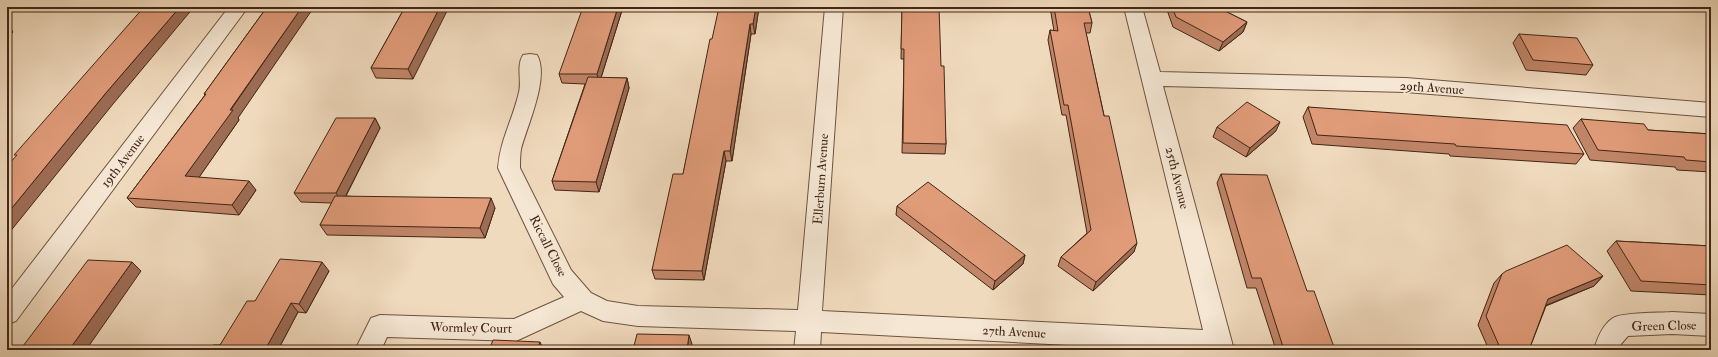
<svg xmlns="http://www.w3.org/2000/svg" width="1718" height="357" viewBox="0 0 1718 357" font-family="'IM FELL Double Pica',serif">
  <rect width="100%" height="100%" fill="#f0dabd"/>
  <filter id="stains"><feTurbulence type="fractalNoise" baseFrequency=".005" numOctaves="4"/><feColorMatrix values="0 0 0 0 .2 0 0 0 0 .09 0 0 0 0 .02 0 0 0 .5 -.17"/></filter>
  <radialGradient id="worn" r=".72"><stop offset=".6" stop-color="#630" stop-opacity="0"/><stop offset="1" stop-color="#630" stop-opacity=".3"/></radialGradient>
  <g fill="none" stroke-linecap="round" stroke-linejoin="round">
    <g stroke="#6e533f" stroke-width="2">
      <g id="minor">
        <path d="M229 7H248L16 321 7 324V295Z"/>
        <path d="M825 7H843L822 311 1203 330 1124 7H1142L1160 72 1406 78 1711 103V117L1406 92 1163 86 1234 350H1163L821 332 820 350H794L796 331 638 326 603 321 581 311 516 341 387 337 381 350H355L371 318 380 315 514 319 564 297 553 284 498 168C500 140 513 119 519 92 522 81 516 66 523 55L530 54 537 55C550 77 527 126 521 149 520 155 520 162 520 168L571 270 591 293 607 301 638 306 798 310Z"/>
        <path d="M1672 312 1711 314V336L1672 334 1628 336 1621 344 1620 350H1594C1597 339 1602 325 1613 318 1623 312 1659 313 1672 312Z"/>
      </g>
    </g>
    <use href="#minor" fill="#f5e7d4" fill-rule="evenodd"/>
  </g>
  <g fill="#c18568" stroke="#422615">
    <path d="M267 7 238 118 239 120 199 177 256 190 239 215 136 207 127 198 205 95 204 94Z"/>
    <path d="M405 7 413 79 376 78 371 68Z"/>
    <path d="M623 7 601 78H627L629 88 599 192 555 190 552 181 585 84 562 83 559 74Z"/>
    <path d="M759 7 755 34H751L732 161H726L704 280 655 279 652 270 683 174 712 39Z"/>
    <path d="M902 7 941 66 946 144 945 154 902 153 904 59H901Z"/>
    <path d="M1050 7H1088L1092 23 1090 33H1086L1134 252 1093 291 1058 266 1061 257 1087 233 1066 115H1062L1048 40 1050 30 1054 31Z"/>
    <path d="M1166 7H1217L1247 22 1243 32 1219 51 1173 27Z"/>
    <path d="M1519 34 1593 65 1586 75 1526 70 1513 43Z"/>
    <path d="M1308 107 1584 154 1576 164 1450 156 1449 154 1312 144 1303 117Z"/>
    <path d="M375 118 380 128 346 196 495 208 485 238 327 235 320 225 332 203 301 202 294 193Z"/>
    <path d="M1581 119 1648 130 1711 134V172L1677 170 1675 167 1590 160 1573 128Z"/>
    <path d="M1217 127 1276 131 1246 157 1213 137Z"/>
    <path d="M1221 174 1307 291 1335 350H1276L1256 288H1247L1217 183Z"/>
    <path d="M897 206 1025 255 1023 264 993 290 896 215Z"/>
    <path d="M1616 241 1711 246V295L1631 291 1607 251Z"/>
    <path d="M329 271 306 313 298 312 278 350H211L220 345 255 301Z"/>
    <path d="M1502 274 1603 276 1594 286 1546 306 1529 350H1489L1478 325 1494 283Z"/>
  </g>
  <g fill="#9d6c55" stroke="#422615">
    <path d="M180 7H194L113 104 9 233 7 231V214L105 94Z"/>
    <path d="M302 7H314L238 118 239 120 193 186 185 176Z"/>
    <path d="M440 7H449L413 79 408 69Z"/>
    <path d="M618 7H623L599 84 597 74Z"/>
    <path d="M756 7H759L755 34 753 24Z"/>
    <path d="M1247 22 1243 32 1219 51 1223 42Z"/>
    <path d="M750 24 751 34 732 161 730 151Z"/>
    <path d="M7 25 13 32 7 38Z"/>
    <path d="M627 78 629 88 599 192 596 182Z"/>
    <path d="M375 118 380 128 342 203 336 193Z"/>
    <path d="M1280 122 1276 131 1246 157 1250 148Z"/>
    <path d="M724 151 726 161 704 280 702 271Z"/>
    <path d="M249 181 256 190 239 215 232 205Z"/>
    <path d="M491 198 495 208 485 238 480 228Z"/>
    <path d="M1137 243 1134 252 1093 291 1096 282Z"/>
    <path d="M1025 255 1023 264 993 290 995 281Z"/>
    <path d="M132 262 141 271 86 350H69Z"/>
    <path d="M322 262 329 271 306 313 299 304Z"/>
    <path d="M1603 276 1594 286 1539 308 1548 299Z"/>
    <path d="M291 303 298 312 278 350H268L266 348Z"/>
    <path d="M689 335 692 344 691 350H687Z"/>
    <path d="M540 342 544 350H537Z"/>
  </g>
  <g fill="#e09b79" stroke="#422615">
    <path d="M144 7H180L105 94 7 214V166L17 155H14Z"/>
    <path d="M267 7H302L230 110H233L185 176 249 181 232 205 127 198 206 94H204Z"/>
    <path d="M405 7H440L408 69 371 68Z"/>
    <path d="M583 7H618L597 74H559Z"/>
    <path d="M719 7H756L753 24H750L730 151H724L702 271 652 270 673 174H683L710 39H712Z"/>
    <path d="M902 7H939L941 66H944L946 144 903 143 904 49H901Z"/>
    <path d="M1054 7H1088L1092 23H1084L1104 116H1109L1137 243 1096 282 1061 257 1091 230 1068 105H1064L1050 30 1058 31Z"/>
    <path d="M1172 7H1217L1247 22 1223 42 1176 17Z"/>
    <path d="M1519 34 1577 38 1593 65 1533 60Z"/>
    <path d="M588 77 627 78 596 182 552 181Z"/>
    <path d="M1247 102 1280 122 1250 148 1217 127Z"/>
    <path d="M1308 107 1567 125 1584 154 1456 146 1455 144 1317 135Z"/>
    <path d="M336 118H375L336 193H294Z"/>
    <path d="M1581 119 1644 124 1648 130 1711 134V162L1686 160 1684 157 1598 150Z"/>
    <path d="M1221 174 1267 175 1307 291H1314L1335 350H1284L1261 278H1252Z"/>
    <path d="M928 182 1025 255 995 281 897 206Z"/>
    <path d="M335 196 491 198 480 228 320 225Z"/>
    <path d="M1616 241 1711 246V285L1641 281Z"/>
    <path d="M1567 245 1603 276 1548 299 1529 350H1501L1486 316 1502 274 1506 271Z"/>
    <path d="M280 259 322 262 299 304 291 303 266 348H259L258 350H211L213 345H220L247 301H255Z"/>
    <path d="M88 260 132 262 69 350H20Z"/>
    <path d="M637 334 689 335 687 350H633Z"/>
    <path d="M493 340 540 342 537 350H489Z"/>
  </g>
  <g text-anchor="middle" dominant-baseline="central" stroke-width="3" stroke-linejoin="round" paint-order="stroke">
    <g font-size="13" fill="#422615" stroke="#f5e7d4">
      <text transform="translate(1432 88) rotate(4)">29th Avenue</text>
      <text transform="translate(123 161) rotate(-53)">19th Avenue</text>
      <text transform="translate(1177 178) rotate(76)">25th Avenue</text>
      <text transform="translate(821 179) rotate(-86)">Ellerburn Avenue</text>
      <text transform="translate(548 246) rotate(63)">Riccall Close</text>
      <text transform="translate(1664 326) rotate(-1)">Green Close</text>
      <text transform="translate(471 328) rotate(1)">Wormley Court</text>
      <text transform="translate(1014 332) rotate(3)">27th Avenue</text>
    </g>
  </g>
  <rect width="1718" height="357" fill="none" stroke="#f0dabd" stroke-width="24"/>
  <rect x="8" y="8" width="1702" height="341" fill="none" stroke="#422615" stroke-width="2"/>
  <rect x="12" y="12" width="1694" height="333" fill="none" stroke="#422615"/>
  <rect width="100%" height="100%" filter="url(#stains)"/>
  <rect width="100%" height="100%" fill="url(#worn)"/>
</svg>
